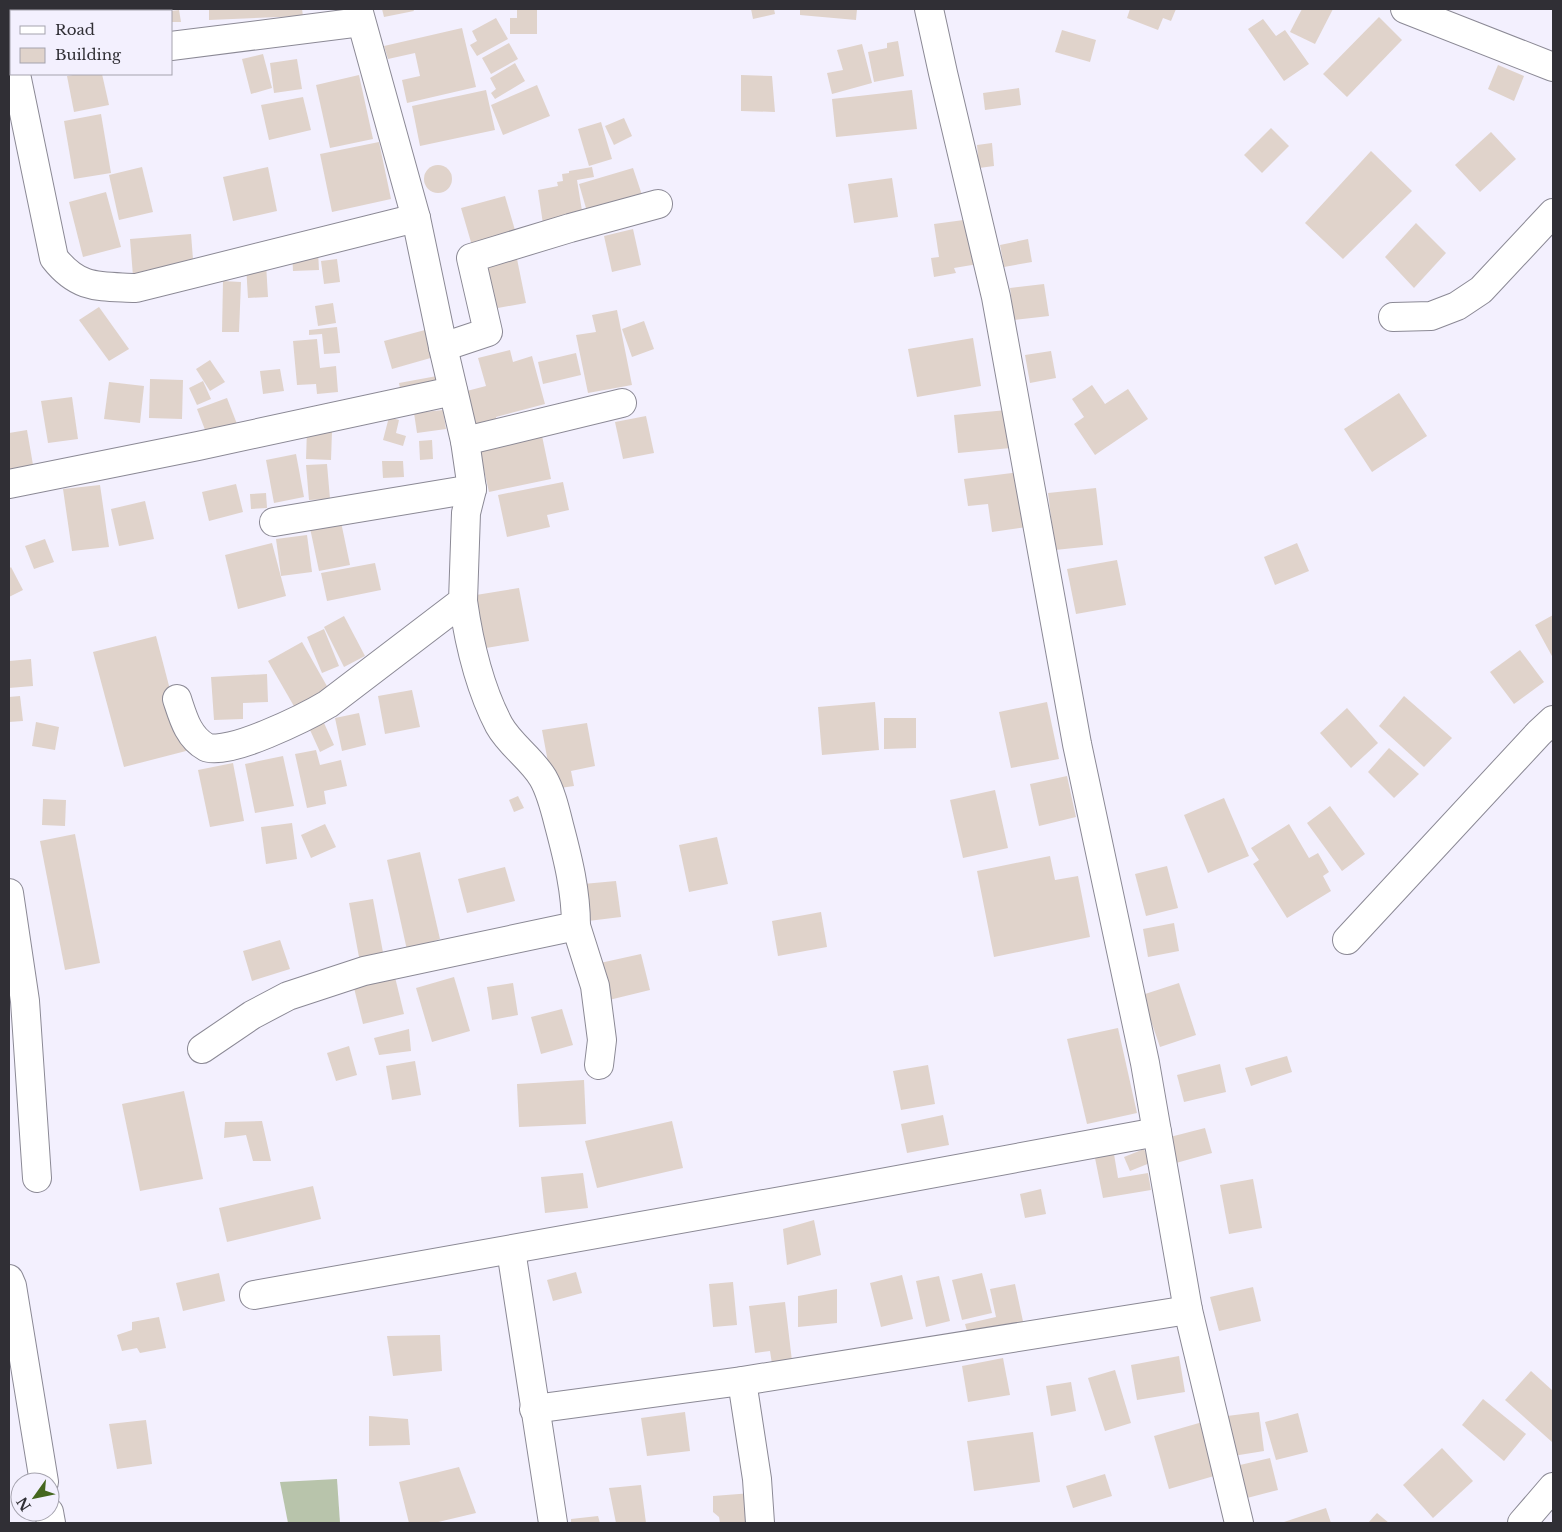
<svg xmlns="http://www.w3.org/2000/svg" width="1562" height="1532" viewBox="0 0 1562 1532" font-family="'Libre Baskerville',serif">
  <rect width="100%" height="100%" fill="#f3f0fe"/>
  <path fill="#b8c4ab" d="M337 1479 340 1523H288L280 1482Z"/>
  <g fill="#e0d3cb">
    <rect x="121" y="9" width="37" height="2"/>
    <path d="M209 9H302L303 16 209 20Z"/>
    <path d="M382 9H413L414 11 384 17Z"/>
    <path d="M517 9H537V34H510V18H517Z"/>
    <path d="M751 9H774L775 14 753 19Z"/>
    <path d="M800 9H857L856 20 800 15Z"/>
    <path d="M1130 9H1176L1171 21 1163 18 1158 30 1127 18Z"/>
    <path d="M1302 9H1333L1315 44 1290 32Z"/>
    <path d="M179 10 181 22H171V11Z"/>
    <path d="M1379 17 1402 40 1347 97 1323 74Z"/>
    <path d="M496 18 508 39 477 56 470 45 477 41 472 31Z"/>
    <path d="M1263 19 1276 36 1285 30 1309 64 1284 81 1248 29Z"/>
    <path d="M462 28 476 87 407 103 402 80 420 76 415 53 388 59 384 46Z"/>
    <path d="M1062 30 1096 40 1090 62 1055 52Z"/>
    <path d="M898 41 904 76 874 82 868 52 887 48V43Z"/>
    <path d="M509 43 518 59 491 74 482 58Z"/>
    <path d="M862 44 872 83 832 94 827 73 843 70 837 50Z"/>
    <path d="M263 54 272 88 251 94 242 59Z"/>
    <path d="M297 59 302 89 274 93 270 63Z"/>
    <path d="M515 63 525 81 495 99 491 93 496 89 490 78Z"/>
    <path d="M1498 65 1524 76 1514 101 1488 89Z"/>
    <path d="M79 74H102L109 105 74 112 67 76Z"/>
    <path d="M359 75 373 139 330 148 316 85Z"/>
    <path d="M741 75 772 76 775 112 741 111Z"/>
    <path d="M537 85 550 116 503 135 491 105Z"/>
    <path d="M1019 88 1021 105 985 110 983 93Z"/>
    <path d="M486 90 495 130 420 146 412 106Z"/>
    <path d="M912 90 917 129 836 137 832 99Z"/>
    <path d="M303 97 311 130 269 140 261 105Z"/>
    <path d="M101 114 111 173 74 179 64 121Z"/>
    <path d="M624 118 632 136 614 145 605 126Z"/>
    <path d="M601 122 612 159 589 166 578 129Z"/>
    <path d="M1271 128 1289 146 1262 173 1244 155Z"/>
    <path d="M1491 132 1516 159 1480 192 1455 165Z"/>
    <path d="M379 142 391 199 332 212 320 154Z"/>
    <path d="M992 143 994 166 979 168 977 145Z"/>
    <path d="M1371 151 1412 191 1343 259 1305 223Z"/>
    <circle cx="438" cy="179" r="14"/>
    <path d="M142 167 153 212 119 220 109 175Z"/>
    <path d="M268 167 277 211 233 221 223 177Z"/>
    <path d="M592 167 594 177 577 180 583 217 543 224 538 190 558 186 557 182 563 181 562 174 569 173V171Z"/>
    <path d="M633 168 643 198 588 215 579 184Z"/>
    <path d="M892 178 898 217 854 223 848 184Z"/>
    <path d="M106 192 121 247 83 257 69 202Z"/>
    <path d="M505 196 517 237 473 249 461 208Z"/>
    <path d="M971 219 978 264 954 268 956 273 934 277 931 258 939 257 934 224Z"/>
    <path d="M1416 223 1446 253 1414 288 1385 257Z"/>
    <path d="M633 229 641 265 612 272 604 236Z"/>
    <path d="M191 234 194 272 133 276 130 239Z"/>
    <path d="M1028 239 1032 262 1004 267 1000 245Z"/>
    <path d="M292 252H318L319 270 293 271Z"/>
    <path d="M337 259 340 282 324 284 321 261Z"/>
    <path d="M517 259 526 303 487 310 478 267Z"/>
    <path d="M266 264 268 297 248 298 246 265Z"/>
    <path d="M223 281 241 282 239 332H222Z"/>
    <path d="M1044 284 1049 316 1014 320 1010 288Z"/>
    <path d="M333 303 336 323 318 326 315 306Z"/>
    <path d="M99 307 129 349 109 361 79 320Z"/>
    <path d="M617 310 632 385 588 393 576 335 596 332 592 315Z"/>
    <path d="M644 321 654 349 632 357 622 329Z"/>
    <path d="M337 327 340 353 324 354 322 334 309 335V330Z"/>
    <path d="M425 330 434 357 392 369 384 341Z"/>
    <path d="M973 338 981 386 917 397 908 349Z"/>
    <path d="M317 339 320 368 336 366 338 392 317 394 316 384 297 385 293 341Z"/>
    <path d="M510 350 513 362 532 356 545 404 496 417 499 426 474 433 463 392 486 386 478 358Z"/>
    <path d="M1051 351 1056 378 1030 383 1025 355Z"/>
    <path d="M576 353 581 375 543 384 538 362Z"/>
    <path d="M210 360 225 382 210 391 196 369Z"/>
    <path d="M280 369 284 391 263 394 260 371Z"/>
    <path d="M437 376 439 386 401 394 399 383Z"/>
    <path d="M150 379 183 380 182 419 149 418Z"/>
    <path d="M203 381 211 399 197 405 189 388Z"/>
    <path d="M109 382 144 386 140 423 104 419Z"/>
    <path d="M1092 385 1105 404 1128 389 1148 419 1095 455 1074 424 1084 417 1072 399Z"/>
    <path d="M1399 393 1427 436 1372 472 1344 429Z"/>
    <path d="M72 397 78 439 48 443 41 401Z"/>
    <path d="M227 398 237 424 207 435 197 409Z"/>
    <path d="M443 410 446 429 417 433 414 413Z"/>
    <path d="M1007 410 1011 448 958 453 954 415Z"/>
    <path d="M646 416 654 453 623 459 615 422Z"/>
    <path d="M389 417 399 420 396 433 406 436 403 446 383 440Z"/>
    <path d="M27 430 33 465 9 469V433Z"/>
    <path d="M307 430 332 431 331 460 306 459Z"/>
    <path d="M541 431 551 479 489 492 478 444Z"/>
    <path d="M432 440 433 459 420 460 419 441Z"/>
    <path d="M296 454 304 497 274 503 266 460Z"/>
    <path d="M382 461H403L404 477 383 478Z"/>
    <path d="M327 464 330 499 309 500 306 465Z"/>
    <path d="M1019 472 1027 527 992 532 988 504 968 506 964 479Z"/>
    <path d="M563 482 569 510 547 515 550 527 507 537 498 495Z"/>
    <path d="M236 484 243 512 209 521 202 492Z"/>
    <path d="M100 485 109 547 72 551 63 489Z"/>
    <path d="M1096 488 1103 545 1055 550 1048 493Z"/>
    <path d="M266 493 267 508 251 509 250 494Z"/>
    <path d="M145 501 154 539 119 546 111 509Z"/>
    <path d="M341 522 350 565 319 571 310 528Z"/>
    <path d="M307 535 312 572 281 576 276 539Z"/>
    <path d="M45 539 54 562 34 569 25 546Z"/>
    <path d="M272 543 286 596 238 609 225 555Z"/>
    <path d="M1297 543 1309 571 1275 585 1264 557Z"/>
    <path d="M1117 560 1126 605 1076 614 1067 569Z"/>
    <path d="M375 563 381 590 327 601 321 573Z"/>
    <path d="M11 567 23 590 9 597V569Z"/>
    <path d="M519 588 529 641 486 648 476 595Z"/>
    <path d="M1553 615V658L1535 625Z"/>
    <path d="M344 616 365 656 344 667 324 627Z"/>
    <path d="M324 629 339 666 322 673 307 637Z"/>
    <path d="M156 636 186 751 124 767 93 652Z"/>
    <path d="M302 642 328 688 295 708 268 661Z"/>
    <path d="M1520 650 1544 682 1514 704 1490 672Z"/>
    <path d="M31 659 33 686 9 688V661Z"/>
    <path d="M267 674 268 702 243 703V719L214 720 211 677Z"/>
    <path d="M412 690 420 727 385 734 378 696Z"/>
    <path d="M20 696 23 721 9 722V697Z"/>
    <path d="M1404 696 1452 738 1424 767 1379 726Z"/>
    <path d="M875 702 879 750 822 755 818 707Z"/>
    <path d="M1047 702 1059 759 1011 768 999 712Z"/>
    <path d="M1347 708 1378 743 1351 768 1320 733Z"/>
    <path d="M359 713 366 745 342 751 335 718Z"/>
    <path d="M884 718H916V748L884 749Z"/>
    <path d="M36 722 59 727 55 750 32 746Z"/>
    <path d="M324 723 334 745 320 752 310 730Z"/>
    <path d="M587 723 595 766 571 771 574 786 553 789 542 730Z"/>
    <path d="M1389 748 1419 774 1394 798 1368 772Z"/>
    <path d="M316 750 320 765 341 760 347 786 324 791 326 804 307 808 295 754Z"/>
    <path d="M283 756 294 806 255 813 245 764Z"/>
    <path d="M233 763 244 821 210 827 198 770Z"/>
    <path d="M1067 776 1076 817 1039 826 1030 784Z"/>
    <path d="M995 790 1008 848 963 858 950 800Z"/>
    <path d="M518 796 524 808 514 812 509 800Z"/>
    <path d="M1224 798 1249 856 1208 873 1184 815Z"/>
    <path d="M43 799 66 800 65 826 42 825Z"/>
    <path d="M1330 806 1365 854 1342 871 1307 823Z"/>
    <path d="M292 823 297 859 266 864 261 827Z"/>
    <path d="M325 824 336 847 311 858 301 835Z"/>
    <path d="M1289 824 1309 858 1318 853 1329 872 1323 876 1331 891 1287 918 1253 864 1259 860 1251 848Z"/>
    <path d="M75 834 100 963 65 970 40 841Z"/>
    <path d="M717 837 728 884 689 892 679 845Z"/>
    <path d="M420 852 440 939 407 950 387 860Z"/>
    <path d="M1050 856 1055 880 1078 876 1090 937 994 957 977 871Z"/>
    <path d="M1167 866 1178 908 1146 916 1135 874Z"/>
    <path d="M505 867 515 901 467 913 458 879Z"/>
    <path d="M616 881 621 917 588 921 583 884Z"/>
    <path d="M373 899 385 963 361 968 349 903Z"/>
    <path d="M821 912 827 947 778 956 772 921Z"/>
    <path d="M1174 923 1179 951 1148 957 1143 929Z"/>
    <path d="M280 940 290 969 252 981 243 951Z"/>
    <path d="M641 954 650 990 609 1000 600 963Z"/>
    <path d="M394 973 404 1014 363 1024 353 984Z"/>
    <path d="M454 977 470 1031 432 1042 416 988Z"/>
    <path d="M513 983 518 1015 492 1020 487 987Z"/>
    <path d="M1179 983 1196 1035 1160 1047 1142 995Z"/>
    <path d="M562 1009 573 1045 541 1054 531 1017Z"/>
    <path d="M1118 1028 1137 1113 1087 1124 1067 1039Z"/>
    <path d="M409 1029 411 1051 379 1055 374 1038Z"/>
    <path d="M349 1046 357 1075 336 1081 327 1053Z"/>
    <path d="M1287 1056 1292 1072 1251 1086 1245 1068Z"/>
    <path d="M415 1061 421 1095 392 1100 386 1066Z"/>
    <path d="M1220 1064 1226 1092 1184 1102 1177 1075Z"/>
    <path d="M928 1065 935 1104 901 1110 893 1071Z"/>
    <path d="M584 1080 586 1124 519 1127 517 1084Z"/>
    <path d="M184 1091 203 1179 140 1191 122 1104Z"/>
    <path d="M943 1115 949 1145 907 1153 901 1124Z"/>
    <path d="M262 1121 271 1161H253L246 1135 224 1138 225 1122Z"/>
    <path d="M672 1121 683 1168 597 1188 585 1141Z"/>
    <path d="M1205 1128 1212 1153 1176 1163 1170 1137Z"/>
    <path d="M1144 1149 1150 1163 1130 1171 1124 1157Z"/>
    <path d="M1114 1154 1118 1178 1148 1173 1151 1190 1103 1198 1095 1158Z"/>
    <path d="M583 1173 588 1208 545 1213 541 1177Z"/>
    <path d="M1253 1179 1262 1228 1229 1234 1220 1185Z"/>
    <path d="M313 1186 321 1219 227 1242 219 1208Z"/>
    <path d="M1041 1189 1046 1214 1025 1218 1020 1194Z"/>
    <path d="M814 1220 821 1255 787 1265 783 1229Z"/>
    <path d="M576 1272 582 1293 553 1301 547 1280Z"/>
    <path d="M219 1273 225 1301 183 1311 176 1283Z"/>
    <path d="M982 1273 992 1313 962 1320 952 1280Z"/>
    <path d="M902 1275 913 1319 881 1327 870 1283Z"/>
    <path d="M939 1276 950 1321 926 1327 916 1281Z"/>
    <path d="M733 1282 737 1325 713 1327 709 1284Z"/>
    <path d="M1015 1284 1024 1326 969 1338 965 1324 996 1317 990 1289Z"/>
    <path d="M1253 1287 1261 1321 1219 1331 1210 1297Z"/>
    <path d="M837 1289V1323L798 1327V1296Z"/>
    <path d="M785 1302 792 1361 772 1364 770 1351 755 1353 749 1306Z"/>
    <path d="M159 1317 166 1348 140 1353 137 1348 122 1351 117 1335 132 1330V1322Z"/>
    <path d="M440 1335 442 1371 393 1376 387 1336Z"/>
    <path d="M1179 1356 1185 1392 1137 1400 1131 1365Z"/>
    <path d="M1003 1358 1010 1395 968 1402 962 1366Z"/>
    <path d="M1115 1370 1131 1423 1105 1431 1088 1378Z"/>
    <path d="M1531 1371 1553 1391V1440L1552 1442 1505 1400Z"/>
    <path d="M1071 1382 1076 1411 1051 1416 1046 1386Z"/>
    <path d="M1483 1399 1526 1434 1504 1461 1462 1425Z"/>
    <path d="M685 1412 690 1451 647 1456 641 1418Z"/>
    <path d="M1259 1412 1264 1451 1233 1456 1227 1416Z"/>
    <path d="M1298 1413 1308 1452 1276 1460 1265 1422Z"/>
    <path d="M369 1416 408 1419 410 1445 369 1446Z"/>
    <path d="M146 1420 152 1464 117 1469 109 1424Z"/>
    <path d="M1206 1421 1221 1474 1169 1489 1154 1436Z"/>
    <path d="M1033 1432 1040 1482 974 1491 967 1441Z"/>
    <path d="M1442 1448 1473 1481 1433 1518 1403 1485Z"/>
    <path d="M1270 1458 1278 1490 1247 1498 1240 1465Z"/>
    <path d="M459 1467 476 1513 434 1523H409L399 1482Z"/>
    <path d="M1105 1474 1112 1496 1073 1508 1066 1486Z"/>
    <path d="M641 1485 646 1523H616L609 1488Z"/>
    <path d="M752 1493 748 1523H720L719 1517 713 1512V1496Z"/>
    <path d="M1326 1508 1331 1523H1281Z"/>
    <path d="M1377 1513 1389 1523H1368Z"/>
    <path d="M598 1516 600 1523H571V1519Z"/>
  </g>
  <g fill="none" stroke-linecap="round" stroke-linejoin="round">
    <g stroke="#8b8995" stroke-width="30">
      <g id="minor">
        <path d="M929 9 943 73 996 297 1077 744 1145 1063 1188 1310 1239 1523"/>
        <path d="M1405 9 1553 67"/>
        <path d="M9 28 11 45"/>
        <path d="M171 46 361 22"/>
        <path d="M16 74 54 258C79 290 99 286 136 288L416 218"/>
        <path d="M1393 317 1431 316 1457 306 1481 290 1553 213"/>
        <path d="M443 347 488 332 471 258 570 228 658 204"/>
        <path d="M465 441 622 403"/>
        <path d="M9 484 198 446 453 391"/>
        <path d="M274 522 472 489"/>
        <path d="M177 699C183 717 188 737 206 747 227 757 308 716 328 704L463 601 466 513 472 489 465 441 443 347 416 218 358 9"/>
        <path d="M9 893 25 1001 37 1178"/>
        <path d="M576 926 595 986 602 1040 599 1065"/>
        <path d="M1347 940 1539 733 1553 720"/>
        <path d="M202 1049 252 1015 288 996 364 971 576 926C576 891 568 859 559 825 555 809 551 792 543 778 531 758 510 745 499 725 479 687 469 643 463 601"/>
        <path d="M511 1250 553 1523"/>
        <path d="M9 1279 12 1286 44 1482"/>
        <path d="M254 1295 843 1190 1157 1132"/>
        <path d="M742 1381 757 1479 760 1523"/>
        <path d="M534 1409 742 1381 1188 1310"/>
        <path d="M49 1512 51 1523"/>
        <path d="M1522 1523 1553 1487"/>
      </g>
    </g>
    <use href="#minor" stroke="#fff" stroke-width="28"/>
  </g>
  <rect width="1562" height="1532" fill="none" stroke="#302f35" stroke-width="20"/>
  <rect x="10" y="10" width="162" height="65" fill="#f3f0fe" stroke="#a5a3ae"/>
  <rect x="20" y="26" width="25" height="8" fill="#ffffff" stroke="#a5a3ae"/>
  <text x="55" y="35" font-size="15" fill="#302f35">Road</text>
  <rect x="20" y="48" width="25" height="15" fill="#e0d3cb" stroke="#a5a3ae"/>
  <text x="55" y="60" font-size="15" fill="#302f35">Building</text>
  <g transform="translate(35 1497) rotate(237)"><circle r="24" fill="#f3f0fe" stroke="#a5a3ae"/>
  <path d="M0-4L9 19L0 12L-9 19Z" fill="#45671e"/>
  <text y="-8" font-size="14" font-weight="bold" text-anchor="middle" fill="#302f35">N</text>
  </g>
</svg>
